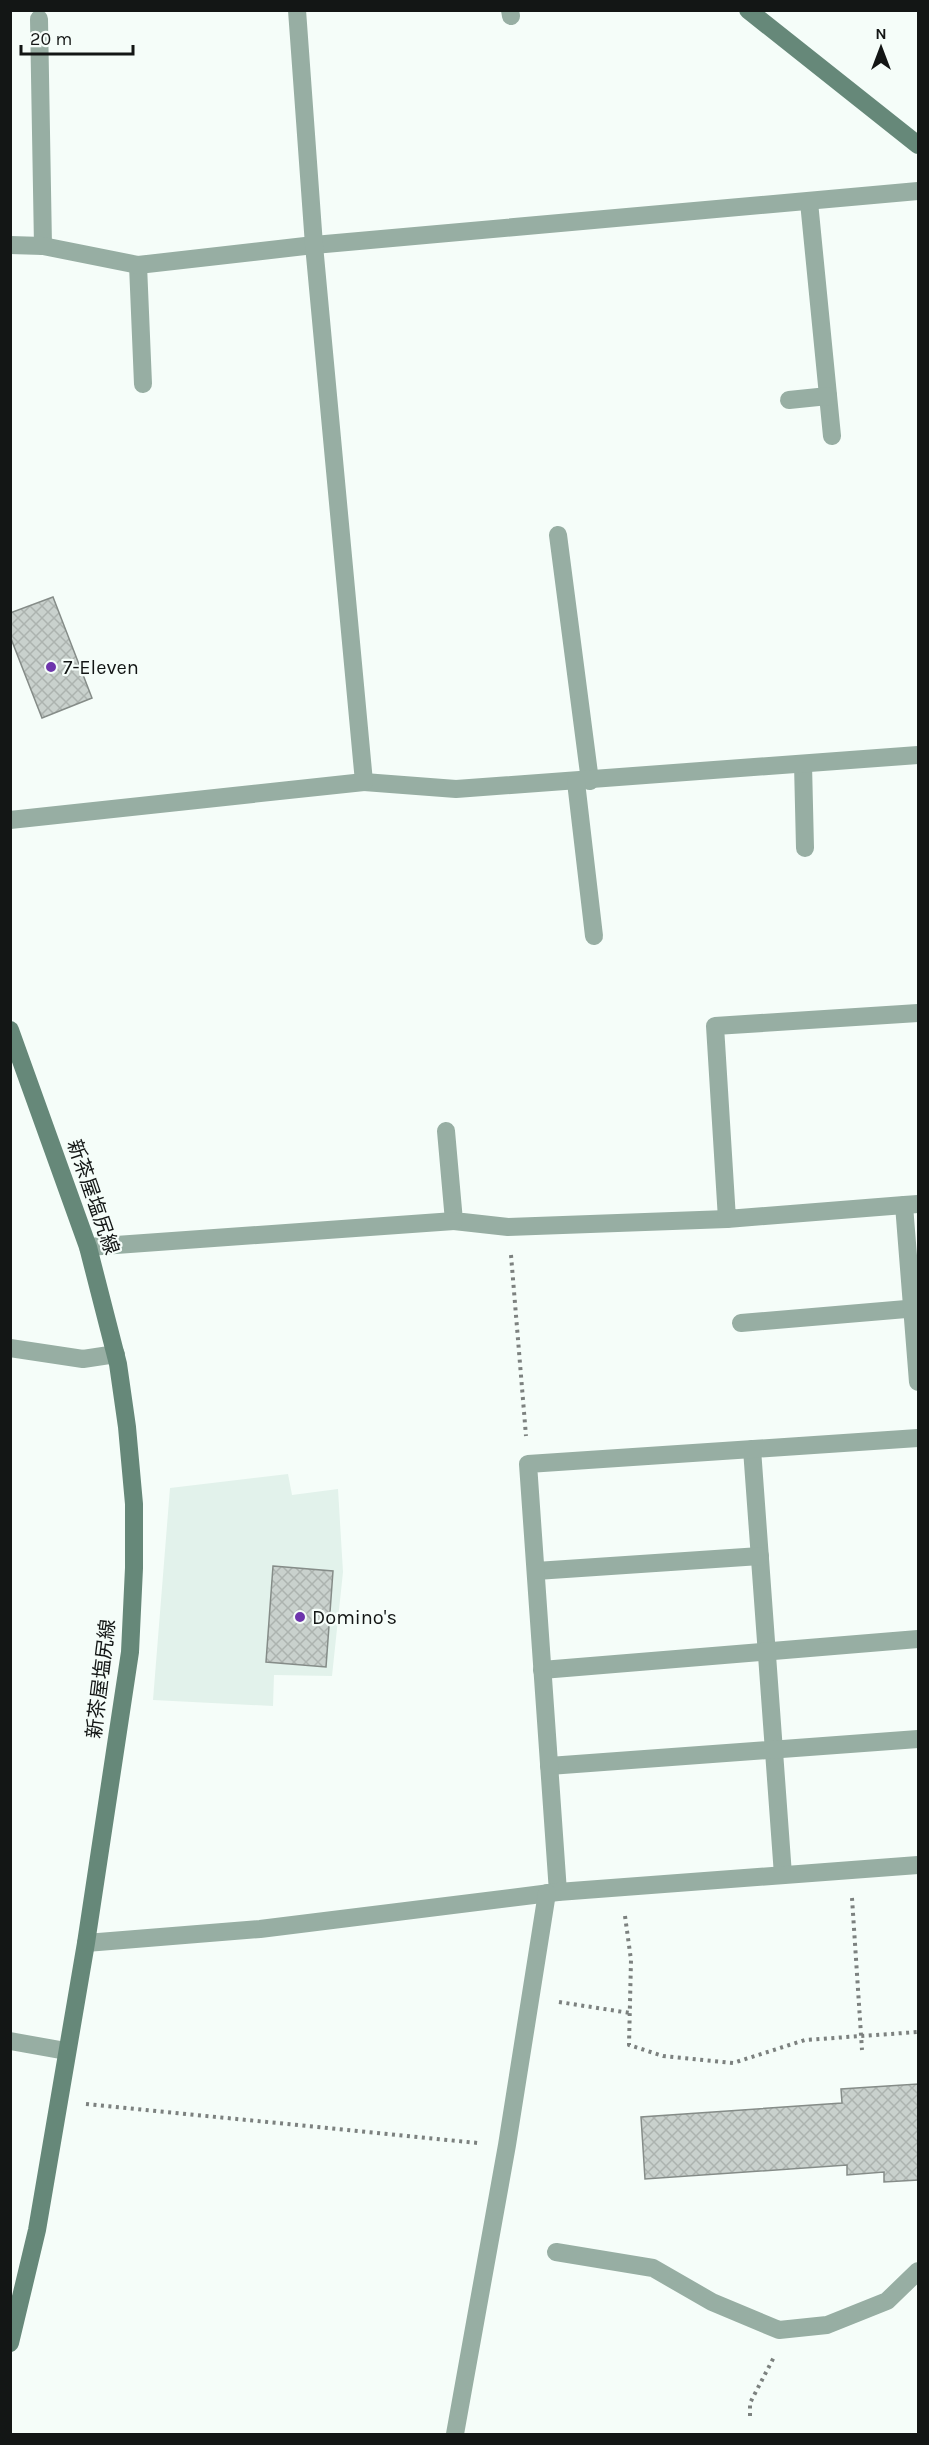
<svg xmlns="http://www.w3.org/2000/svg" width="929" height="2445" viewBox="0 0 929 2445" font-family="Karla,'Noto Sans JP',sans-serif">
  <defs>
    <pattern id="building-cross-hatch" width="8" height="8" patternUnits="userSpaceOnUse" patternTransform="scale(1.5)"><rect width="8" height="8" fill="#c9d1cd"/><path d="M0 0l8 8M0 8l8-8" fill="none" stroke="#acb3af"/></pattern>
  </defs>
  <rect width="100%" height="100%" fill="#f5fdf9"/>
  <path fill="#e2f2eb" d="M288 1474 292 1495 338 1489 343 1572 332 1676 274 1675 273 1706 153 1700 170 1488Z"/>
  <g fill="url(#building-cross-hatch)" stroke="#858c88" stroke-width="1.5">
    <path d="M53 597 92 698 42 718 10 636V613Z"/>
    <path d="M273 1566 333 1571 326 1667 266 1662Z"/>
    <path d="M918 2084V2180L884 2182V2172L847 2175V2165L645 2179 641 2117 842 2103 841 2089Z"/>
  </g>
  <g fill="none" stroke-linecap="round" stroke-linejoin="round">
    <g stroke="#7c817f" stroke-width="4" stroke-dasharray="3 4.5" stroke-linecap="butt">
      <path d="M511 1255 526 1436"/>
      <path d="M852 1898 862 2050"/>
      <path d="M625 1916 631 1960 629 2045 663 2056 733 2063 805 2040 918 2032"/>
      <path d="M559 2002 630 2013"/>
      <path d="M86 2104 478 2143"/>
      <path d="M750 2416V2403L774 2357"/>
    </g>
    <g stroke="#97aea3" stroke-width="18">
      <path d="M510 10 511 16"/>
      <path d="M39 19 43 246"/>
      <path d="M809 202 832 436"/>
      <path d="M138 265 143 384"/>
      <path d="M789 400 828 396"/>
      <path d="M558 535 590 781"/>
      <path d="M803 764 805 848"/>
      <path d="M364 782 456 789 918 755"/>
      <path d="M576 782 594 936"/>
      <path d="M446 1131 454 1221 508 1227 727 1219"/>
      <path d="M904 1205 918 1204"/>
      <path d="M741 1323 918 1308"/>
      <path d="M752 1449 783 1875"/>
      <path d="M536 1571 760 1556"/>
      <path d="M542 1670 918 1639"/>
      <path d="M549 1766 918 1739"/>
      <path d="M558 1892 528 1464 918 1438"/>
      <path d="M556 2252 653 2268 712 2302 779 2330 827 2325 887 2301 918 2271"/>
    </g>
    <g stroke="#97aea3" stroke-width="18">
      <path d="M10 245 43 246 138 265 314 245 918 191"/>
      <path d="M10 820 364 782 314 245 297 10"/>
      <path d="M918 1013 715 1026 727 1219 904 1205 918 1382"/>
      <path d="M88 1247 454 1221"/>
      <path d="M10 1348 83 1359 116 1354"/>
      <path d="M86 1943 260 1929 558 1892 918 1865"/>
      <path d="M10 2041 66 2051"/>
      <path d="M455 2434 507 2145 547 1893"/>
    </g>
    <g stroke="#668879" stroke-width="18">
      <path d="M748 10 918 145"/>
      <path d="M10 1030 88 1247 118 1364 127 1427 134 1504V1568L130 1652 86 1943 37 2230 10 2343"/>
    </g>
  </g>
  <g fill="#6e35ac" stroke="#f5fdf9" stroke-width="2">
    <circle cx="51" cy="667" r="6"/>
    <circle cx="300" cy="1617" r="6"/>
  </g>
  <g text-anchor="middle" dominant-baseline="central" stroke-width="4.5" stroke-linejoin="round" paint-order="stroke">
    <g font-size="20" fill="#131615" stroke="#f5fdf9" text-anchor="start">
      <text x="63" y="667">7-Eleven</text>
      <text x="312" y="1617">Domino's</text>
    </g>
    <g font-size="20" fill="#131615" stroke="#f5fdf9">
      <text transform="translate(93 1197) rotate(71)">新茶屋塩尻線</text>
      <text transform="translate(101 1679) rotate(-83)">新茶屋塩尻線</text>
    </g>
  </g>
  <rect width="929" height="2445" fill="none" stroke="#131615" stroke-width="24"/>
  <g transform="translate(881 48)" stroke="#f5fdf9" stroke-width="4.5" paint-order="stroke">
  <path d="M0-4.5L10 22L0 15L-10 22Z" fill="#131615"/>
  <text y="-9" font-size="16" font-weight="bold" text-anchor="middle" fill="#131615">N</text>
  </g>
  <path d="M21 45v9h112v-9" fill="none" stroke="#131615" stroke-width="3"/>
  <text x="30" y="45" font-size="18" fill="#131615" stroke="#f5fdf9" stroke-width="4.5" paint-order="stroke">20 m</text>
</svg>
